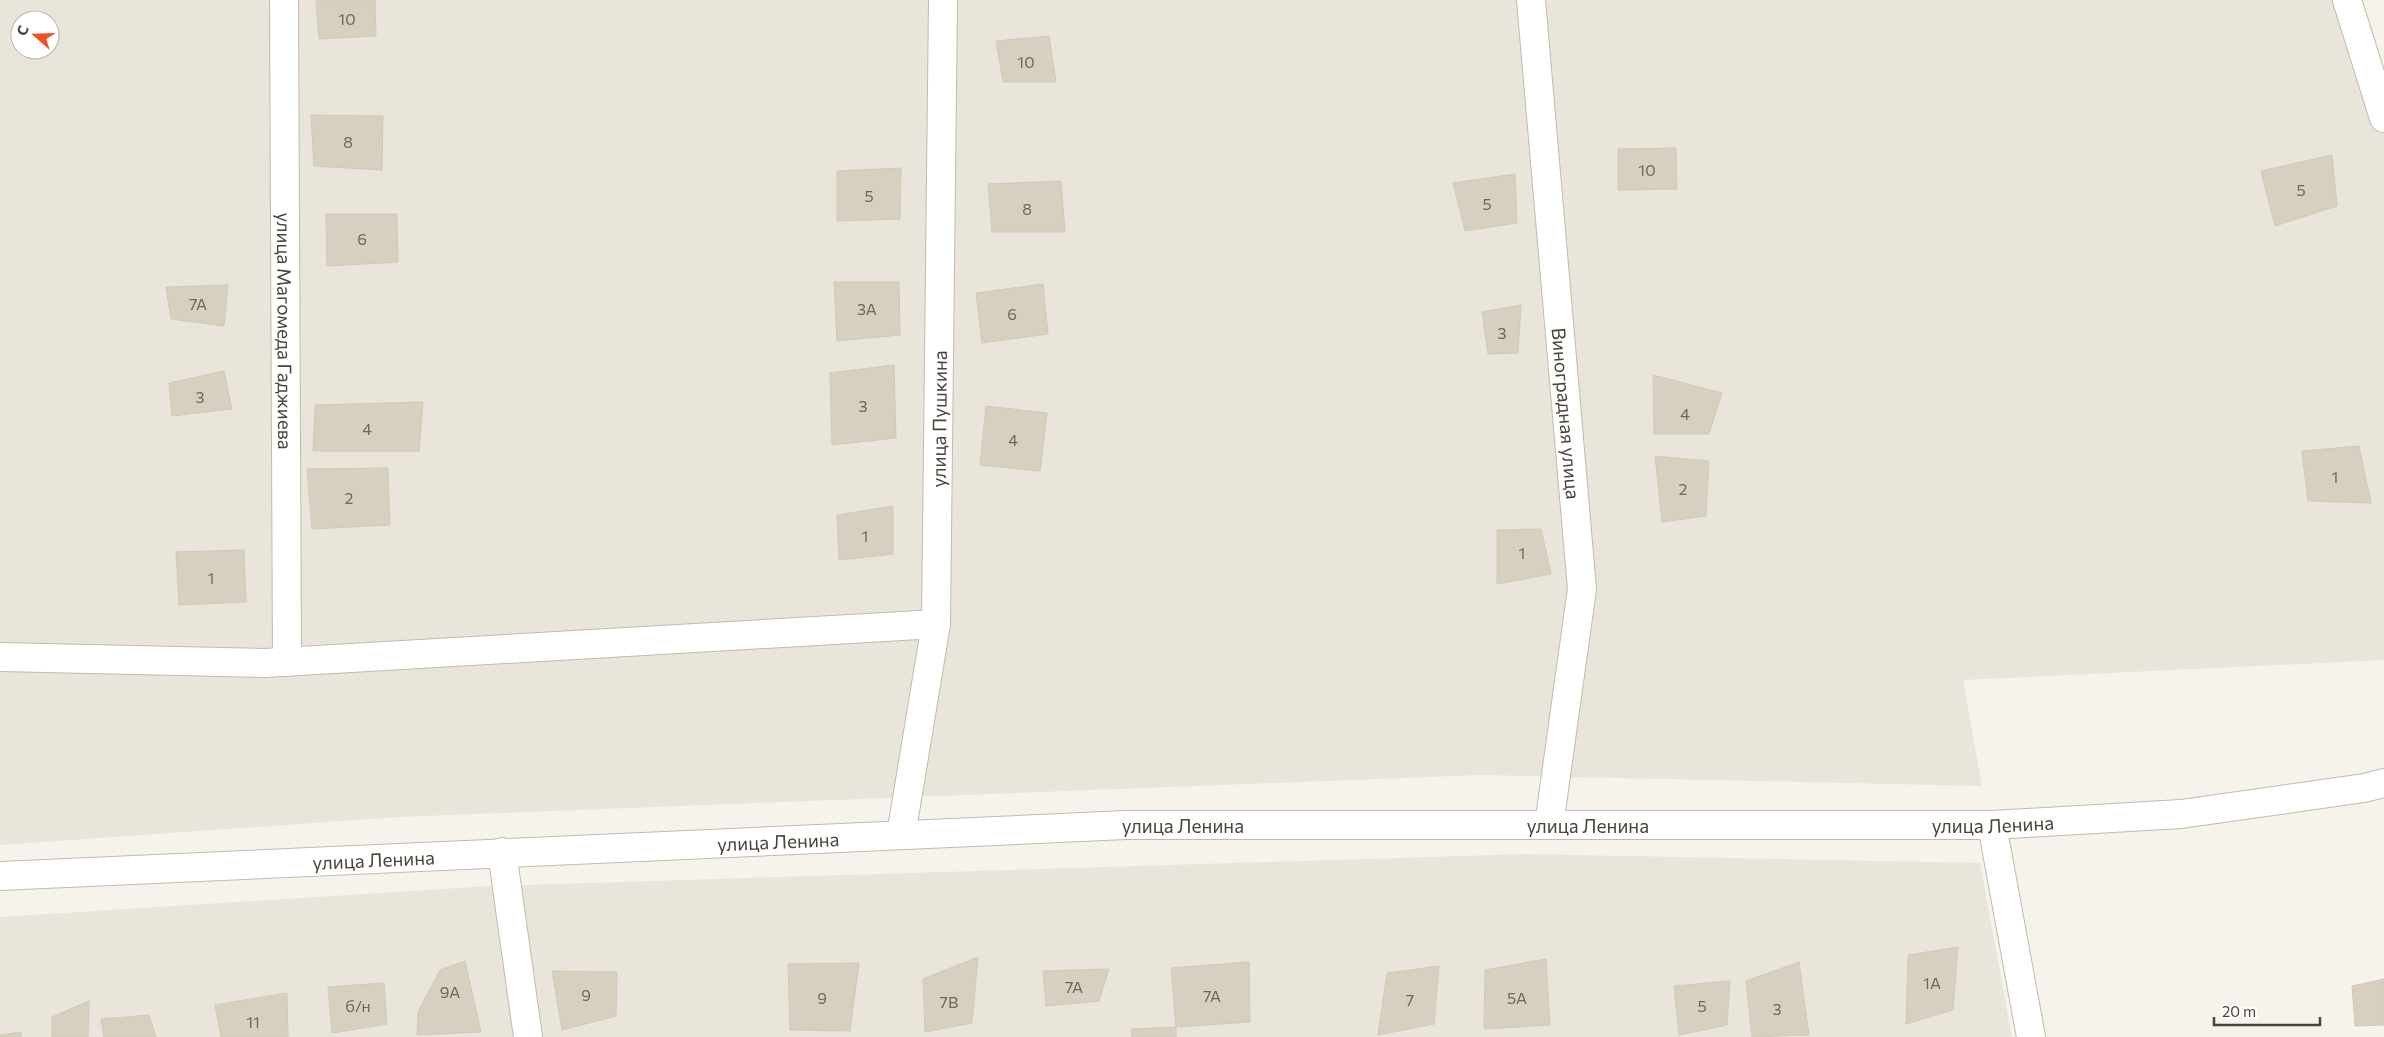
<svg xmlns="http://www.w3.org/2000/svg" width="2384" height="1037" viewBox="0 0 2384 1037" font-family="Commissioner,sans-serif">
  <rect width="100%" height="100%" fill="#f5f3ec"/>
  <g fill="#e9e5da" fill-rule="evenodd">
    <path d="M0 0H2360L2384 89V660L1963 680 1982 786 1480 775 398 817 0 845ZM20 20H50V50H20Z"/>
    <path d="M1525 854 1980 863 2012 1037H0V917L490 886Z"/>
  </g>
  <g fill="#d7d0c1" stroke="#d2c8b5">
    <path d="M316 0H375L376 36 319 39Z"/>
    <path d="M1049 36 1056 82H1003L996 41Z"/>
    <path d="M311 115 383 116 382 170 314 166Z"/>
    <path d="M1676 148 1677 189 1618 190V149Z"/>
    <path d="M2332 155 2337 206 2275 226 2261 171Z"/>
    <path d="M901 168 900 219 837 221V171Z"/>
    <path d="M1515 174 1517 223 1465 231 1453 183Z"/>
    <path d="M1061 181 1065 232H992L988 184Z"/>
    <path d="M326 214H397L398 262 327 266Z"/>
    <path d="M834 282H899L900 335 837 341Z"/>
    <path d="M1043 284 1048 334 982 343 976 293Z"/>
    <path d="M228 285 224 326 171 319 166 287Z"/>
    <path d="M1521 305 1518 353 1488 354 1482 312Z"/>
    <path d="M894 365 896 438 832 445 830 373Z"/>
    <path d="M224 371 232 409 172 416 169 383Z"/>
    <path d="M1653 375 1722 393 1709 434H1654Z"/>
    <path d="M423 402 419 451H313L315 405Z"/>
    <path d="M986 406 1047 413 1040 471 980 465Z"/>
    <path d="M2359 446 2371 503 2308 501 2302 451Z"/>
    <path d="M1655 456 1709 461 1706 516 1662 522Z"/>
    <path d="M388 468 390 525 312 529 307 469Z"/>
    <path d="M893 506V554L839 560 837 515Z"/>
    <path d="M1541 529 1551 574 1497 584V530Z"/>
    <path d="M244 550 246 602 179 605 176 552Z"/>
    <path d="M1958 947 1953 1010 1906 1024 1908 955Z"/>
    <path d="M978 957 972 1023 925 1032 923 979Z"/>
    <path d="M1546 959 1550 1025 1484 1029 1485 970Z"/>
    <path d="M465 961 481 1032 417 1035 418 1012 440 970Z"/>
    <path d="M1249 962 1250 1022 1176 1027 1171 968Z"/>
    <path d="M1799 962 1809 1035 1752 1037 1746 981Z"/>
    <path d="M859 963 850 1031 790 1030 788 964Z"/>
    <path d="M1439 966 1434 1024 1378 1035 1387 973Z"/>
    <path d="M1109 969 1099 1001 1046 1006 1043 971Z"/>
    <path d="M552 971 617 972 616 1016 562 1030Z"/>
    <path d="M2384 979V1025L2355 1026 2352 986Z"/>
    <path d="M1730 981 1727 1025 1679 1035 1674 986Z"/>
    <path d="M384 983 387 1024 332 1033 328 987Z"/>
    <path d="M287 993 288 1037H221L215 1005Z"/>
    <path d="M89 1001 88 1037H52V1017Z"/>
    <path d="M149 1015 156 1037H104L101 1019Z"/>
    <path d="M1176 1027V1037H1132L1131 1029Z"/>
    <path d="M21 1032V1037H0V1035Z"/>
  </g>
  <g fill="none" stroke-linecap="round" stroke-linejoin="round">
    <g stroke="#c1bbae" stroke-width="30">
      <g id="minor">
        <path id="s1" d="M284 0 287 662"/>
        <path id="s2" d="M1531 0 1582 589 1549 825"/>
        <path d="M2347 0 2384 118"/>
        <path d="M0 657 265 663 936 624"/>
        <path d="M1992 825 2031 1037"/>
        <path id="s3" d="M901 835 936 624 943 0"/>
        <path d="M502 852 528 1037"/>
      </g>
    </g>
    <g stroke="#c1bbae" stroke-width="30">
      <g id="tertiary">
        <path id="s4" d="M0 876 1126 825H1992L2181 814 2364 788 2384 783"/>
      </g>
    </g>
    <use href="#minor" stroke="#fff" stroke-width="28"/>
    <use href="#tertiary" stroke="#fff" stroke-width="28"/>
  </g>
  <g text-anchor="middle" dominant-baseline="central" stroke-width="4" stroke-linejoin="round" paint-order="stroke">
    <g font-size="16" fill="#6d675b">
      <text x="347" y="18">10</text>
      <text x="1026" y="61">10</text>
      <text x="348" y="141">8</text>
      <text x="1647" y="169">10</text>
      <text x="2301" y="189">5</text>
      <text x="869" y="195">5</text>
      <text x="1487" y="203">5</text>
      <text x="1027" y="208">8</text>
      <text x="362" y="238">6</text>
      <text x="198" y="303">7А</text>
      <text x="867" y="308">3А</text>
      <text x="1012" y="313">6</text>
      <text x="1502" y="332">3</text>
      <text x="200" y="396">3</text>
      <text x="863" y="405">3</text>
      <text x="1685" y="413">4</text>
      <text x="367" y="428">4</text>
      <text x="1013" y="439">4</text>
      <text x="2335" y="476">1</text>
      <text x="1683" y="488">2</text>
      <text x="349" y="497">2</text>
      <text x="865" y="535">1</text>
      <text x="1522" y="552">1</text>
      <text x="211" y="577">1</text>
      <text x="1932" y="982">1А</text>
      <text x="1074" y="986">7А</text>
      <text x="450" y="991">9А</text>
      <text x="586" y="994">9</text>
      <text x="1212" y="995">7А</text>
      <text x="822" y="997">9</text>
      <text x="1517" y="997">5А</text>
      <text x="1410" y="999">7</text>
      <text x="949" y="1001">7В</text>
      <text x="358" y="1005">б/н</text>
      <text x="1702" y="1005">5</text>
      <text x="1777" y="1008">3</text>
      <text x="253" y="1021">11</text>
    </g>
    <g font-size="19" fill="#4a4439" stroke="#fff">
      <text stroke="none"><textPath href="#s1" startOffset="331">улица Магомеда Гаджиева</textPath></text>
      <text stroke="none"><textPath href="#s2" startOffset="415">Виноградная улица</textPath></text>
      <text stroke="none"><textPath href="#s3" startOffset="419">улица Пушкина</textPath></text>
      <text stroke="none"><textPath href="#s4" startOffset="1994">улица Ленина</textPath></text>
      <text stroke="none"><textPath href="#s4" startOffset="1184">улица Ленина</textPath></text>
      <text stroke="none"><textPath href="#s4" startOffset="1589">улица Ленина</textPath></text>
      <text stroke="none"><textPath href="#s4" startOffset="779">улица Ленина</textPath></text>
      <text stroke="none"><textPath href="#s4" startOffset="374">улица Ленина</textPath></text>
    </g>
  </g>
  <g transform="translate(35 35) rotate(290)"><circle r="24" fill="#ffffff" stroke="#b7b4b0"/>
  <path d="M0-4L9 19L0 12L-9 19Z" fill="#f44e24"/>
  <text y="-8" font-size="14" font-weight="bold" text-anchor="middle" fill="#4a4439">С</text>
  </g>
  <path d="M2214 1017v8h106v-8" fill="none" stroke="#4a4439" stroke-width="2.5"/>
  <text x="2222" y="1017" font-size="15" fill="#4a4439" stroke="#ffffff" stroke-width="4" paint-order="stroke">20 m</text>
</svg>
